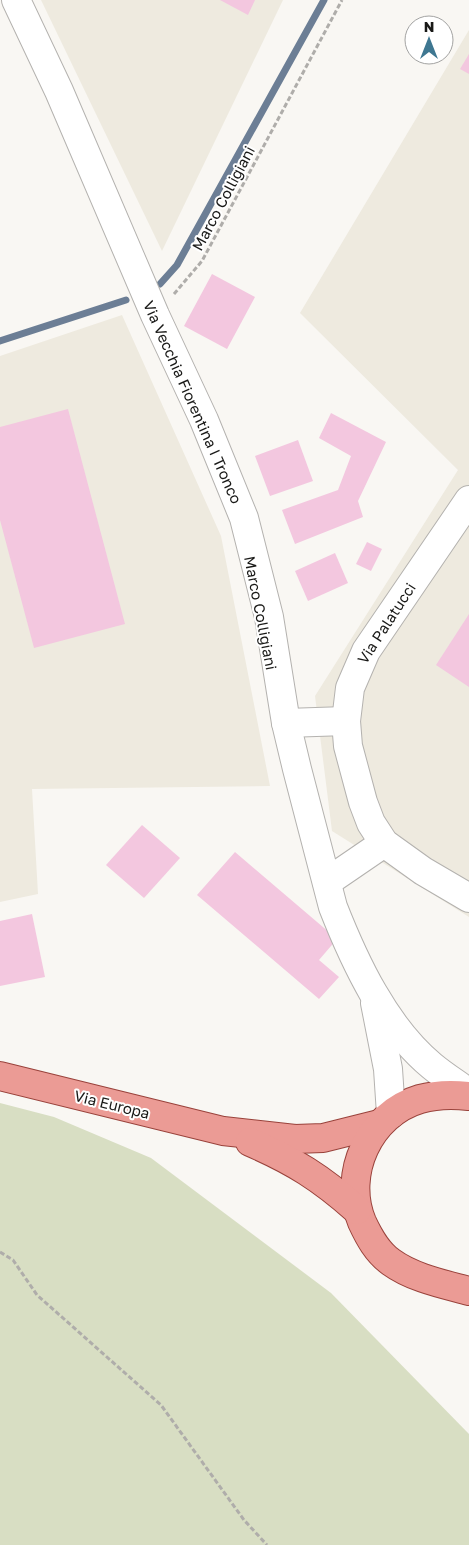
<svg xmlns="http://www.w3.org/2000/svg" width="469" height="1545" viewBox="0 0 469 1545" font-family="'Golos Text',sans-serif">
  <rect width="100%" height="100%" fill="#f9f7f3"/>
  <g fill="#eeeadf">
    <path d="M41 0H283L162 251Z"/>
    <path d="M469 30V917L332 831 315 696 458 470 300 313Z"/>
    <path d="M122 315 221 536 270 786 32 789 38 894 0 902V356Z"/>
  </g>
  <path fill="#d8dec3" d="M0 1103 54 1117 151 1158 331 1293 469 1434V1545H0Z"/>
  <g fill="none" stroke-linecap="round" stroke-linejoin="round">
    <g stroke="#6c7e95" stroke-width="7">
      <path d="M160 284 177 265 324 0"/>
      <path d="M0 341 126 300"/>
    </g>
  </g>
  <g fill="#f3c7df">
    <path d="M220 0H255L248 15Z"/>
    <path d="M469 54V74L460 69Z"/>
    <path d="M212 274 255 297 227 349 184 326Z"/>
    <path d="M68 409 125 624 34 648 0 520V427Z"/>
    <path d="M331 413 386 442 358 501 363 517 295 544 282 510 338 490 351 456 319 438Z"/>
    <path d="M298 440 313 481 270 496 255 456Z"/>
    <path d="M367 542 382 549 371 571 356 564Z"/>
    <path d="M335 553 348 583 308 601 295 571Z"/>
    <path d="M469 614V687L436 665Z"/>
    <path d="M142 825 180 858 144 898 106 865Z"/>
    <path d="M235 852 337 939 319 960 339 977 319 999 197 895Z"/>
    <path d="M32 914 45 977 0 986V921Z"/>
  </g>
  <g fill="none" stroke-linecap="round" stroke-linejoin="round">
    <g stroke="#b4b2af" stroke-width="30">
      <g id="minor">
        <path d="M16 0 59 91 155 315 204 420 244 518 269 617 286 723 297 769 333 907C355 963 385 1027 432 1066 444 1076 457 1084 469 1093"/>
        <path d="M469 500 366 651 350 688 346 721 348 746 363 802 371 823 384 843 423 871 469 898"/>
        <path d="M286 723 346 721"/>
        <path d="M327 882 384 843"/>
        <path d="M375 1003 388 1069 391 1114"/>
      </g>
    </g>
    <g stroke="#99423b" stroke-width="30">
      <g id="major">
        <path d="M0 1076 223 1131 295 1139 323 1138 379 1124"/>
        <path d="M469 1096C452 1094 437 1094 420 1099 369 1114 342 1174 362 1222 369 1237 377 1252 391 1262 413 1278 443 1284 469 1291"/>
        <path d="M250 1142C294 1161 321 1178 357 1210"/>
      </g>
    </g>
    <g stroke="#afadaa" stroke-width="3" stroke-dasharray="5 2.5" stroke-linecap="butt">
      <path d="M174 294 202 261 342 0"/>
      <path d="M0 1252 13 1260 37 1295 161 1405 244 1520 267 1545"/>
    </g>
    <use href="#minor" stroke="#fff" stroke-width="28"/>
    <use href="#major" stroke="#eb9b95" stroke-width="28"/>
  </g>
  <g text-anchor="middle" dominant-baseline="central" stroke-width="4" stroke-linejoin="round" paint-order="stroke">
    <g font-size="15" fill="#191917" stroke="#fff">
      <text transform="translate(223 198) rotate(-62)">Marco Colligiani</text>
      <text transform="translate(193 402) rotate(66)">Via Vecchia Fiorentina I Tronco</text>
      <text transform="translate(261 613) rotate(79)">Marco Colligiani</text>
      <text transform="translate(386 623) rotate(-57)">Via Palatucci</text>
      <text transform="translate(112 1104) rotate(14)">Via Europa</text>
    </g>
  </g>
  <g transform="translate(429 40)"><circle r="24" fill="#ffffff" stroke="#a3a3a2"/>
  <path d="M0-4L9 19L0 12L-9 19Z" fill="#3e7791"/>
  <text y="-8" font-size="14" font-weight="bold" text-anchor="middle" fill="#191917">N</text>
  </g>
</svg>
